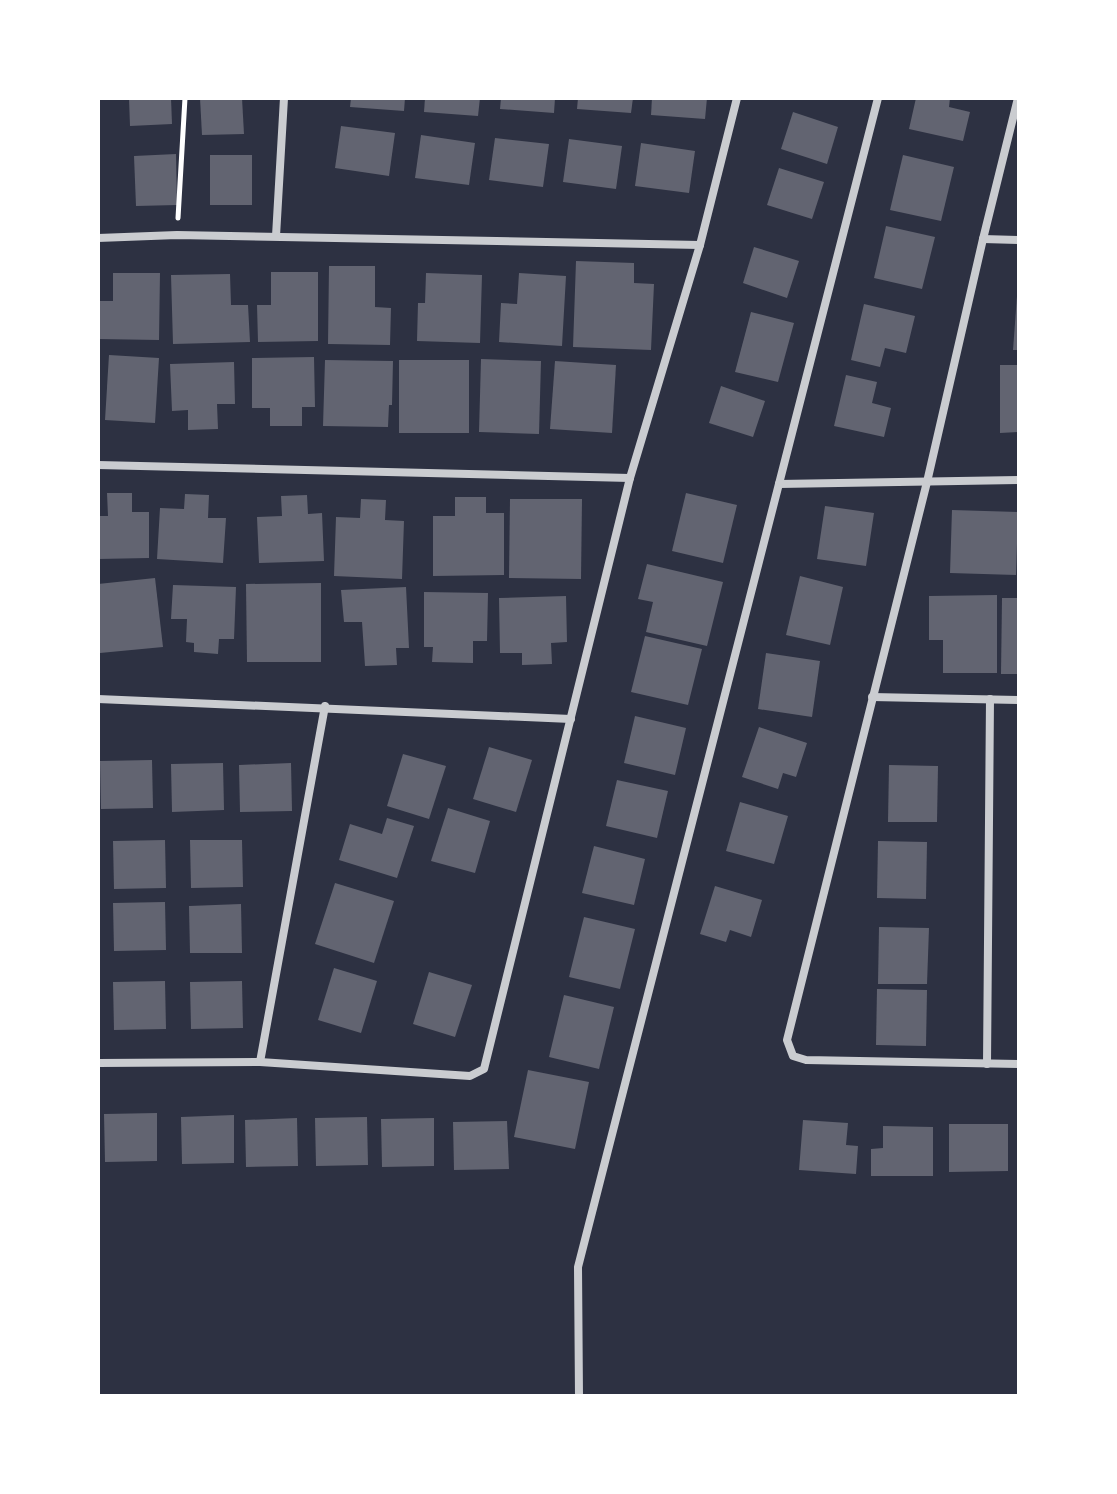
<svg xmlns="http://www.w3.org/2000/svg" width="1117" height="1494" viewBox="0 0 1117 1494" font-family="'Work Sans',sans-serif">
  <rect width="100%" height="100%" fill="#2d3142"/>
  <g fill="#626471">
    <path d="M129 98H171L172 124 130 126Z"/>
    <path d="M200 98H242L244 134 202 135Z"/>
    <path d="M351 98H405L404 111 350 107Z"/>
    <path d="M425 98H480L478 116 424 112Z"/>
    <path d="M501 98H555L554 113 500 109Z"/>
    <path d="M578 98H633L631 113 577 109Z"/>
    <path d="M652 98H707L705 119 651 115Z"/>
    <path d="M916 98H950L949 107 970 112 963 141 909 129Z"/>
    <path d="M793 112 838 127 827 164 781 149Z"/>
    <path d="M341 126 395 133 389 176 335 168Z"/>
    <path d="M421 135 475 143 469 185 415 178Z"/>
    <path d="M495 138 549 144 543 187 489 180Z"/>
    <path d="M569 139 622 146 616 189 563 182Z"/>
    <path d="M641 143 695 151 689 193 635 186Z"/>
    <path d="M176 154 177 205 136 206 134 156Z"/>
    <rect x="210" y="155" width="42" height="50"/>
    <path d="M903 155 954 167 941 221 890 210Z"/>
    <path d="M779 168 824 182 812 219 767 205Z"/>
    <path d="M886 226 935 237 922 289 874 278Z"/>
    <path d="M754 247 799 261 787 298 743 283Z"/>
    <path d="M576 261 634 263V283L654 284 651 350 573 347Z"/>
    <path d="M329 266H375V307L391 308 390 345 328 344Z"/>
    <path d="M271 272H318V341L258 342 257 305H271Z"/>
    <path d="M113 273H160L159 340 98 339V301H113Z"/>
    <path d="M426 273 482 275 480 343 417 341 418 303H425Z"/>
    <path d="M519 273 566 276 562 346 499 342 501 303 517 304Z"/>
    <path d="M230 274 231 305H248L250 342 173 344 171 275Z"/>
    <path d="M1017 296H1019V350H1013Z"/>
    <path d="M864 304 915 316 906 353 885 348 880 367 851 360Z"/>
    <path d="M751 312 794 323 778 382 735 372Z"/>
    <path d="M109 355 159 358 155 423 105 420Z"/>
    <path d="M314 357 315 407H302V426H270V408H252V358Z"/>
    <path d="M481 359 541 361 539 434 479 432Z"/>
    <path d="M325 360 393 361 392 405H389L388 427 323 426Z"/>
    <rect x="399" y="360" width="70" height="73"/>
    <path d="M555 361 616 365 612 433 550 429Z"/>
    <path d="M234 362 235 404H217L218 429 188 430V410L172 411 170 364Z"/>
    <path d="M1000 365H1019V432L1000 433Z"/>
    <path d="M846 375 877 382 872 403 891 408 884 437 834 426Z"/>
    <path d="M721 386 765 401 753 437 709 423Z"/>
    <path d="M107 493H132V512H149V558L98 559V516H108Z"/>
    <path d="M686 493 737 505 723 563 672 551Z"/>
    <path d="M185 494 209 495 208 518H226L223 563 157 559 160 508 184 509Z"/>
    <path d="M307 495 308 514 322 513 324 561 259 563 257 517 282 516 281 496Z"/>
    <path d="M455 497H486V513H504V575L433 576V516H455Z"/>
    <path d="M361 499 386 500 385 520 404 521 402 579 334 576 336 517 360 518Z"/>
    <path d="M510 499H582L581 579 509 578Z"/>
    <path d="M825 506 874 513 866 566 817 559Z"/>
    <path d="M952 510 1018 512 1016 575 950 573Z"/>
    <path d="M647 564 723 582 707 646 646 632 653 602 638 599Z"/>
    <path d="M800 576 843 587 830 645 786 635Z"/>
    <path d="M155 578 163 647 100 653 98 584Z"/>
    <path d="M321 583V662H247L246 584Z"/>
    <path d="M173 585 236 587 234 639H219L218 654 194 652V643L186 642 187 619H171Z"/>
    <path d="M406 587 409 648H396L397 665 365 666 362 622H344L341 590Z"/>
    <path d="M424 592 488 593 487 641H473V663L432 662 433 647H424Z"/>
    <path d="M997 595V673H943V640H929V596Z"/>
    <path d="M566 596 567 642 551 643 552 664 522 665V653H500L499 598Z"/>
    <path d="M1002 598H1019V674H1001Z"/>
    <path d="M645 636 702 649 688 705 631 692Z"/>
    <path d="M766 653 820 661 812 717 758 709Z"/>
    <path d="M635 716 686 728 675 775 624 763Z"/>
    <path d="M759 727 807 743 796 777 783 773 778 789 742 777Z"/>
    <path d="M489 747 532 760 516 812 473 799Z"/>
    <path d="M403 754 446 766 429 819 387 806Z"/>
    <path d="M152 760 153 808 101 809 100 761Z"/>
    <path d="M223 763 224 810 172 812 171 764Z"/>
    <path d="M291 763 292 811 240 812 239 765Z"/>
    <path d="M889 765 938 766 937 822H888Z"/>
    <path d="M617 780 668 791 657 838 606 826Z"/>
    <path d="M740 802 788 816 774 864 726 851Z"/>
    <path d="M448 808 490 821 475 873 431 861Z"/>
    <path d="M387 818 414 826 397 878 339 860 350 824 382 834Z"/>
    <path d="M165 840 166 888 114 889 113 841Z"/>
    <path d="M190 840H242L243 887 191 888Z"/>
    <path d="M878 841 927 842 926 899 877 898Z"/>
    <path d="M594 846 645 859 634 905 582 893Z"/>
    <path d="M335 883 394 901 374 963 315 944Z"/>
    <path d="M715 886 762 900 751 937 730 930 726 942 700 934Z"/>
    <path d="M165 902 166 950 114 951 113 903Z"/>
    <path d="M241 904 242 953H190L189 906Z"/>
    <path d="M584 917 635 929 620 989 569 977Z"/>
    <path d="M879 927 929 928 927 984H878Z"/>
    <path d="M334 968 377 981 361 1033 318 1020Z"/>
    <path d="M429 972 472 985 455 1037 413 1024Z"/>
    <path d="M165 981 166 1029 114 1030 113 982Z"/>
    <path d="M242 981 243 1028 191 1029 190 982Z"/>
    <path d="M877 989 927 990 926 1046 876 1045Z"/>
    <path d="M564 995 614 1007 599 1069 549 1057Z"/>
    <path d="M528 1070 589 1082 575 1149 514 1137Z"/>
    <path d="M157 1113V1161L105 1162 104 1114Z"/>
    <path d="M234 1115V1163L182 1164 181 1117Z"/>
    <path d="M367 1117 368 1165 316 1166 315 1118Z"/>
    <path d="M297 1118 298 1166 246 1167 245 1120Z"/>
    <path d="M434 1118V1166L382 1167 381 1119Z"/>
    <path d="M803 1120 848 1123 846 1145 858 1146 856 1174 799 1170Z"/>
    <path d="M507 1121 509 1169 454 1170 453 1122Z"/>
    <path d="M949 1124H1008V1171L949 1172Z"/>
    <path d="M883 1126 933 1127V1176H871V1149L883 1148Z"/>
  </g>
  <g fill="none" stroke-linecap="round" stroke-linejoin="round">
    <path stroke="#fff" stroke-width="5" d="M178 218 185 98"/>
    <g stroke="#caccd0" stroke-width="8">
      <path d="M1018 98 983 239 927 482 787 1040 793 1056 806 1060 1019 1064"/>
      <path d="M276 236 284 98"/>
      <path d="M98 238 177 235 700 245"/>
      <path d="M983 239 1019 240"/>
      <path d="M98 465 630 478"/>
      <path d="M779 484 1019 480"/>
      <path d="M872 697 1019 700"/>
      <path d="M98 699 571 719"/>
      <path d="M260 1062 325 706"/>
      <path d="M98 1063 260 1062 470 1076 484 1069 630 478 700 245 737 98"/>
      <path d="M987 1064 990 699"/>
      <path d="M579 1396 578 1267 878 98"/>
    </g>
  </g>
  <rect width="1117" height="1494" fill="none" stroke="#ffffff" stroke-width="200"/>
</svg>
